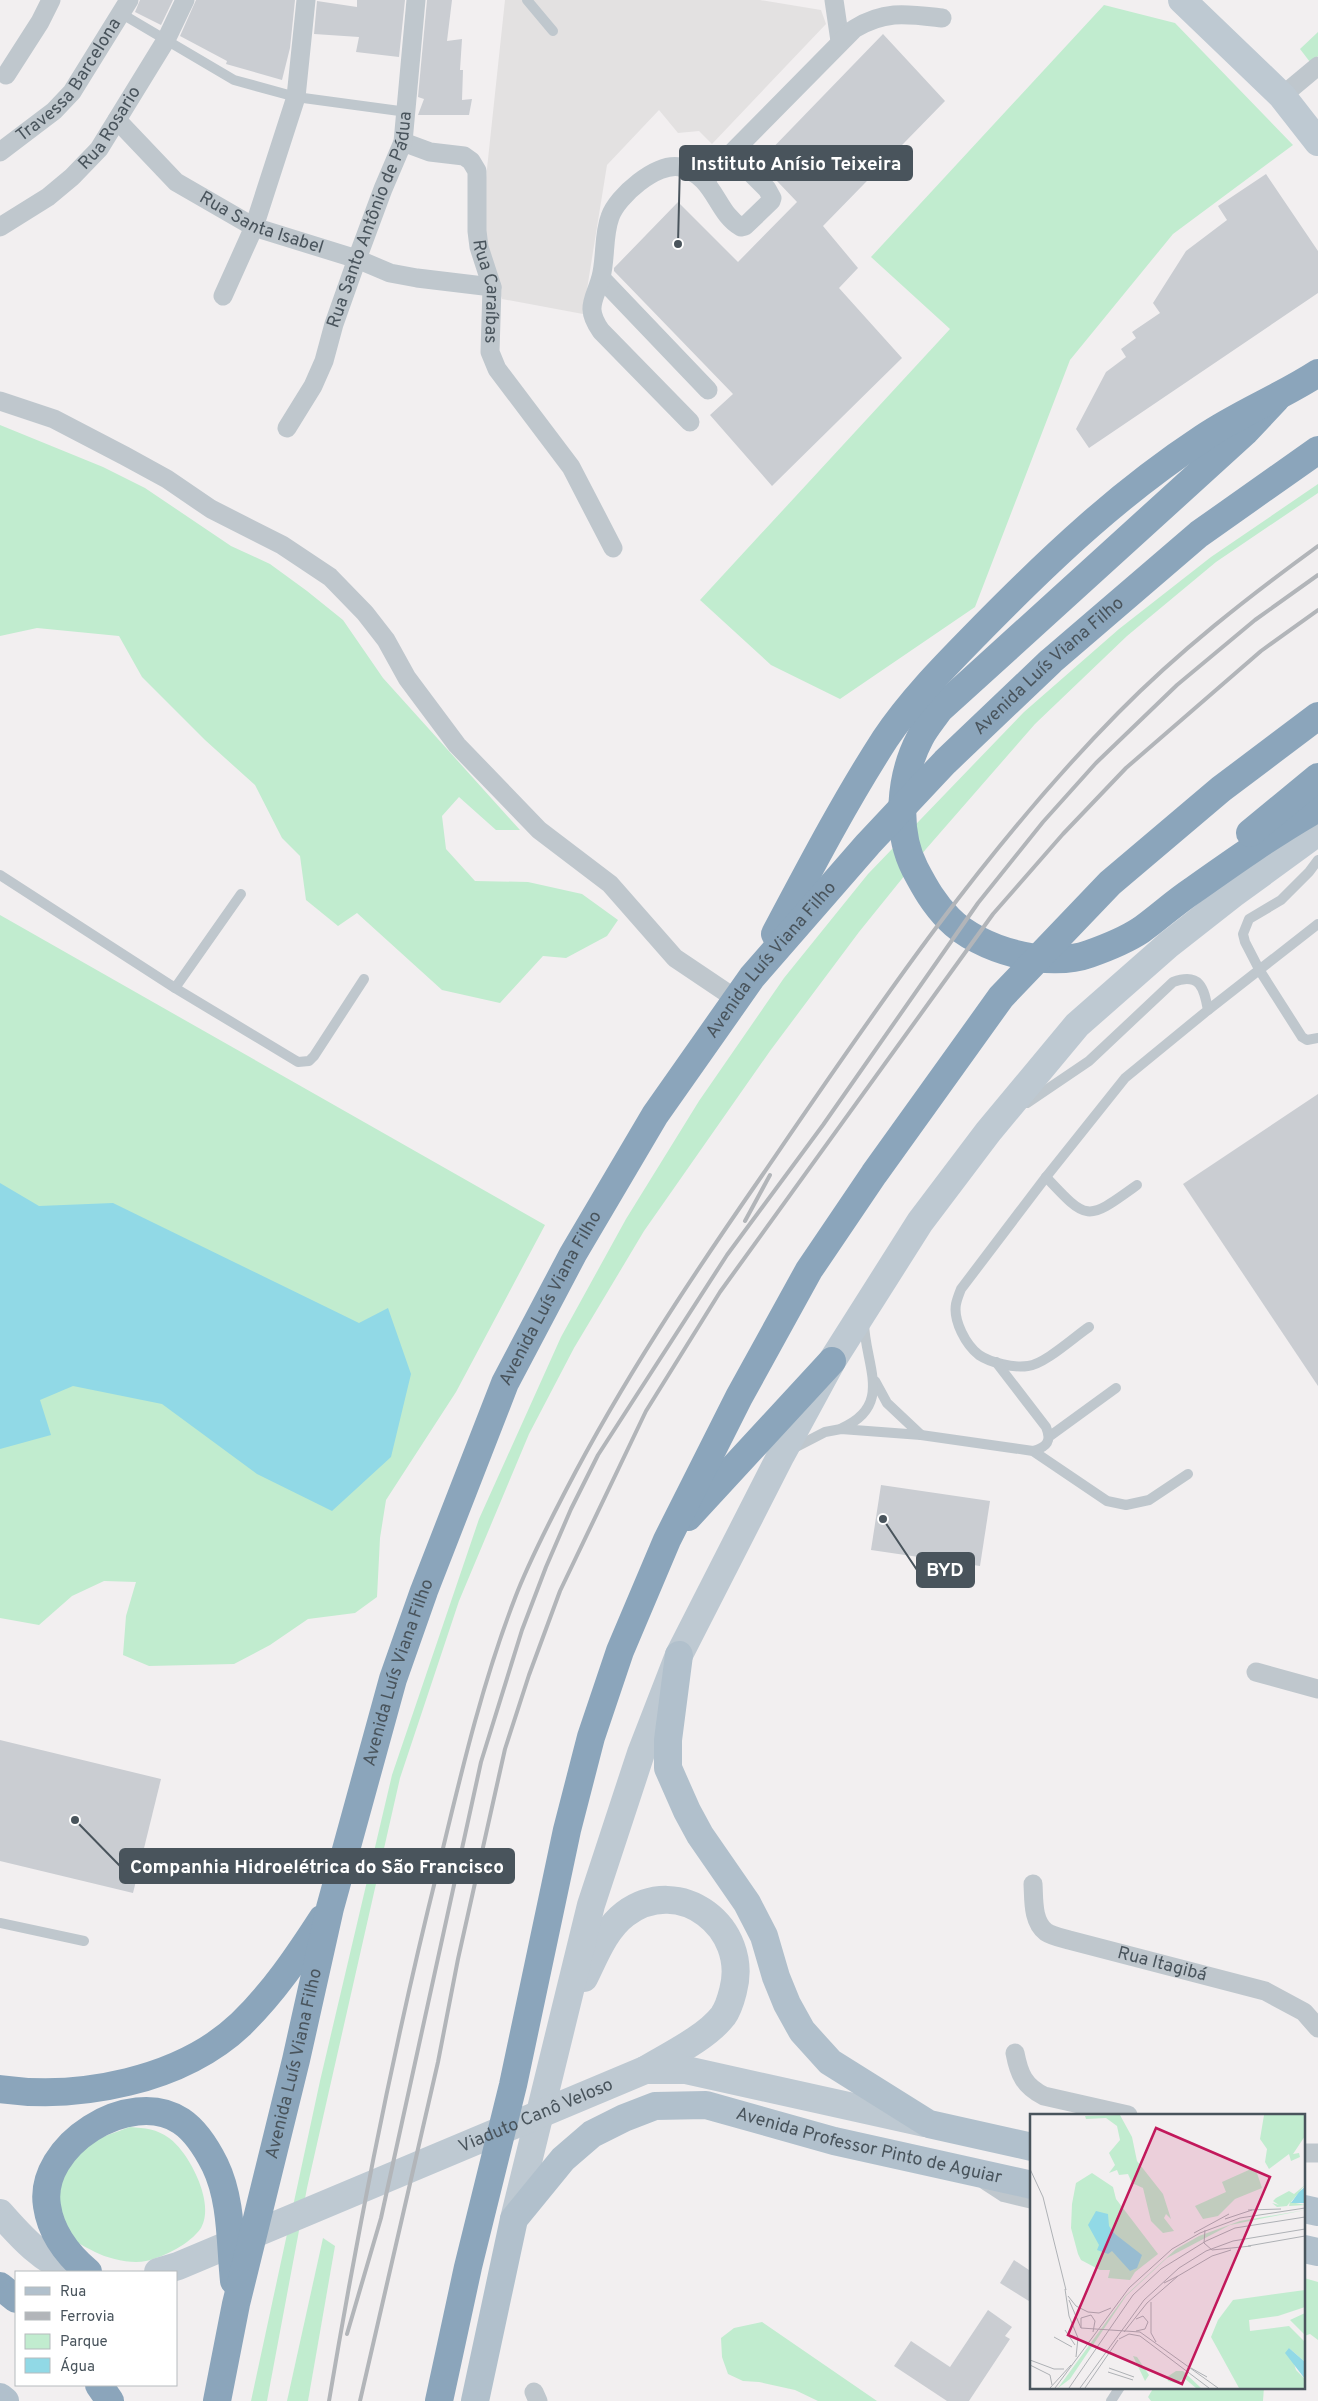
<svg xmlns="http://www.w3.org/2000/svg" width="1318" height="2401" viewBox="0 0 1318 2401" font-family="Overpass,sans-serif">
  <rect width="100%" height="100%" fill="#f2eff0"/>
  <path fill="#e3e1e1" d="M505 0H760L821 10 826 24 712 144 699 131 678 133 659 110 607 165 583 314 502 299 480 234Z"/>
  <g fill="#c1eccf">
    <path d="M1104 5 1175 23 1293 145 1173 234 1070 360 975 607 840 699 771 665 700 600 950 329 871 257Z"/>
    <path d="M1318 32V56L1310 62 1300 49Z"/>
    <path d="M0 425 103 467 145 488 231 546 270 564 307 591 343 620 383 678 520 830H496L459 797 442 816 446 849 475 881 528 882 582 894 618 920 607 936 566 958 543 956 500 1003 442 990 357 913 338 926 306 900 300 856 282 838 255 785 205 740 142 677 119 636 37 628 0 636Z"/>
    <path d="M1318 484V493L1216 562 1127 636 1035 724 926 849 859 932 770 1051 644 1231 574 1348 529 1434 459 1601 400 1778 307 2188 267 2401H251L320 2081 392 1775 479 1519 561 1337 626 1219 699 1101 784 978 868 874 1024 712 1119 629 1211 557Z"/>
    <path d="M0 915 545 1225 456 1392 386 1500 380 1538 377 1597 355 1613 308 1619 270 1645 234 1664 149 1666 123 1655 126 1616 136 1582 104 1581 72 1596 39 1625 0 1618Z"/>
    <path d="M130 2127C145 2128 157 2129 169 2138 189 2152 216 2204 201 2228 190 2244 164 2257 146 2261 131 2264 109 2259 95 2252 88 2248 78 2244 72 2238 60 2228 56 2187 63 2173 66 2167 85 2147 91 2143 102 2136 117 2132 130 2127Z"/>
    <path d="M323 2238 335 2246 308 2401H287Z"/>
    <path d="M1304 2278 1318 2282V2340L1310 2334 1304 2336Z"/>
    <path d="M762 2322 877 2401H818L795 2390 759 2382 743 2381 728 2374 722 2357 721 2338 734 2328Z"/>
    <path d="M1154 2387H1264L1263 2401H1151L1148 2397Z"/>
  </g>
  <path fill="#91d9e6" d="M0 1183 39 1206 113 1203 359 1323 388 1308 411 1374 391 1457 332 1511 257 1474 162 1404 73 1386 40 1400 51 1435 0 1449Z"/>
  <g fill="#cacdd2">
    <path d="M140 0H173L161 25 135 12Z"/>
    <path d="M196 0H295L290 48 282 80 226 64 227 61 180 36Z"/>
    <path d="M357 0H405L399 57 356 52 359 37 314 34 317 1 357 7Z"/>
    <path d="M427 0H452L447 41 462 39 460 70H463L462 100 472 99 469 115H418L424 99 418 97Z"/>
    <path d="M883 34 945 101 823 226 858 268 839 288 902 358 772 486 710 415 733 394 614 271V268L678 202 738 262 797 202 759 162Z"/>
    <path d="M1266 174 1318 251V293L1089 448 1076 429 1106 372 1126 357 1121 349 1136 338 1132 332 1160 313 1153 303 1186 251 1227 220 1218 206Z"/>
    <path d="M1318 1094V1386L1183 1184Z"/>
    <path d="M881 1485 990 1501 980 1566 871 1550Z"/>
    <path d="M0 1740 161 1779 133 1893 0 1861Z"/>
    <path d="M1014 2260 1032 2272V2303L1000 2283Z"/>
    <path d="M988 2310 1012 2327 1005 2336 1010 2339 969 2401H947L894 2366 911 2341 950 2367Z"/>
  </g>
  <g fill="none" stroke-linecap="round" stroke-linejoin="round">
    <g stroke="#bfc7cd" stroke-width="10">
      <path d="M527 0 553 31"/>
      <path d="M122 14 234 80 296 97 407 112"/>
      <path d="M1318 860 1309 872 1281 900 1249 919 1243 934 1245 942 1260 971 1302 1037 1307 1040 1318 1038"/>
      <path d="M0 875 175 988 298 1062 309 1061 314 1056 364 979"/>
      <path d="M175 988 241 894"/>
      <path d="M1208 1010 1318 924"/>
      <path d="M1027 1103 1089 1061 1173 982C1200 972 1204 988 1208 1010L1125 1078 1046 1177 961 1289C959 1294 957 1299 956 1304 953 1321 966 1345 979 1355 991 1363 1013 1368 1028 1366 1045 1364 1074 1337 1089 1327"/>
      <path d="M1046 1177C1088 1222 1087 1221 1137 1185"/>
      <path d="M996 1362 1046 1427C1052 1441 1047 1447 1033 1451"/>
      <path d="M875 1381 887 1403 921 1435"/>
      <path d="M842 1428C894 1405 865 1365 864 1323"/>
      <path d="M1050 1436 1116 1388"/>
      <path d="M794 1448 825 1432 841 1429 921 1435 1033 1451 1107 1501 1126 1505 1149 1500 1188 1474"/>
      <path d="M0 1923 84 1941"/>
      <path d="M983 2184 1003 2197 1032 2204"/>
      <path d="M1111 2401 1120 2387"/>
    </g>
    <g stroke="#bfc7cd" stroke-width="19">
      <path d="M834 0 840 41"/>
      <path d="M6 75 40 22 51 0"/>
      <path d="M1282 96 1318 66"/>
      <path id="s1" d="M117 120 176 182 254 227 357 259 390 273 417 278 492 287"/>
      <path id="s2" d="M403 142 430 152 464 156 471 161 477 171V231L479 247 492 287 490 352 497 369 571 467 613 548"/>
      <path id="s3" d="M0 152 54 111 72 92 129 0"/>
      <path d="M705 180 854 29C885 10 907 14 942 18"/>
      <path id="s4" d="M0 227 48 197 72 177 99 149 166 40 185 0"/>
      <path d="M601 278 708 390"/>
      <path d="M223 296 254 227 296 97 306 0"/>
      <path d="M0 401 54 419 125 456 167 479 211 509 282 545 330 577 365 613 386 640 407 678 457 745 539 830 610 884 675 958 736 999"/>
      <path d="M690 422 601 331C584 307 595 300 601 277 606 258 603 236 610 217 617 196 657 162 680 167 716 176 715 212 741 227L745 226 771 201 772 198 767 189 732 154"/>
      <path id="s5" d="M287 428 313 386 324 361 334 324 357 259 383 189 403 142 416 0"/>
      <path d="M1256 1672 1318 1689"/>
      <path id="s6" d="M1033 1884C1034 1899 1032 1921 1046 1932 1052 1936 1062 1938 1069 1940L1265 1991 1304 2012 1318 2028"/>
      <path d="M1015 2053C1019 2074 1024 2086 1044 2096L1128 2115"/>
      <path d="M1304 2153H1318"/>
      <path d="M534 2392 538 2401"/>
    </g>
    <g stroke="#bec9d2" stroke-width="28">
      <path d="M1182 0 1282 96 1318 142"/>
      <path d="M584 1978C595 1956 605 1929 625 1914 680 1873 750 1928 733 1991 731 1999 728 2009 723 2016 706 2038 668 2056 645 2070"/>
      <path d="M0 2213C22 2238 42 2260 73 2272"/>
      <path d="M514 2219 591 1905 641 1753 679 1655 781 1455 832 1361 920 1222 988 1132 1077 1025 1168 945 1233 894 1318 832"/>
      <path id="s7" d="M158 2272 178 2266 645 2070H686L925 2123"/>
    </g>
    <g stroke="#b1c0cc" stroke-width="28">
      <path d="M679 1655 668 1740V1768L687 1811 700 1835 747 1903 764 1936 776 1977 787 2004 802 2031 830 2062 929 2124 1032 2147"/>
      <path d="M1304 2209 1318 2212"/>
      <path d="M1304 2249 1318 2252"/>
      <path d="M0 2397 5 2401"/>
      <path id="s8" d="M475 2401 514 2219 563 2159 592 2134 624 2118 655 2106 706 2105 834 2141 1032 2185"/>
    </g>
    <g stroke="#8ba5bb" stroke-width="28">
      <path d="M1276 399 1245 432 939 710C933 719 925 728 920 738 900 776 895 830 915 869 925 888 934 904 949 919 979 950 1048 969 1089 954 1106 948 1126 940 1141 930 1158 918 1174 903 1192 891 1233 862 1274 833 1318 808"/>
      <path d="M1250 833 1318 777"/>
      <path d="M775 934C810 868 845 801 885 739 913 697 950 661 985 625 1054 555 1121 492 1203 438 1240 413 1281 397 1318 373"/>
      <path d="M688 1517 832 1361"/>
      <path d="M0 2089C79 2100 181 2081 241 2024 273 1993 298 1956 322 1919"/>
      <path d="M88 2272C68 2255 51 2234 47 2206 37 2146 130 2087 181 2121 196 2131 207 2149 215 2165 232 2200 230 2243 234 2281"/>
      <path d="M0 2286 16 2299"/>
      <path d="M99 2385 110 2401"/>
      <path id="s9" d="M217 2401 236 2304 296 2060 330 1908 393 1679 424 1591 505 1383 573 1254 655 1115 752 977 868 844 945 762 1051 661 1199 534 1318 450"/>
      <path d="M439 2401 468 2267 513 2085 567 1830 591 1737 620 1651 667 1540 739 1397 809 1270 874 1174 1001 997 1110 883 1221 789 1318 716"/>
    </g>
    <g stroke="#b2b5b9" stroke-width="4">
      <path d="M745 1221 770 1175"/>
      <path d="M347 2334 381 2218 481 1762 522 1630 546 1567 571 1509 598 1455 727 1255 823 1125 978 903 1043 822 1096 763 1177 685 1255 620 1318 575"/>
      <path d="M329 2401C359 2223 394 2045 438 1869 460 1778 481 1686 515 1598 529 1561 548 1525 566 1490 623 1380 691 1278 761 1177 871 1016 981 852 1118 713 1179 651 1248 597 1318 546"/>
      <path d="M360 2401 438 2062 458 1959 505 1749 529 1675 560 1591 646 1411 720 1292 993 914 1063 834 1126 768 1261 651 1318 610"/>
    </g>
  </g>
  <g text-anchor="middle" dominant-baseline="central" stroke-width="4" stroke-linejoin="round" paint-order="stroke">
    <g font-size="18" fill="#49545c" stroke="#fff">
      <text stroke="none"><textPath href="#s3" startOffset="101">Travessa Barcelona</textPath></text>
      <text stroke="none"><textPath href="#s4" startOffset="150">Rua Rosario</textPath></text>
      <text stroke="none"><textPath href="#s5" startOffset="226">Rua Santo Antônio de Pádua</textPath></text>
      <text stroke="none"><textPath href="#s1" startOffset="181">Rua Santa Isabel</textPath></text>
      <text stroke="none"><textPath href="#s2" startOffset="205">Rua Caraíbas</textPath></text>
      <text stroke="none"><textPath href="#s9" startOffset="1966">Avenida Luís Viana Filho</textPath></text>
      <text stroke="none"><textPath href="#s9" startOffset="1561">Avenida Luís Viana Filho</textPath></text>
      <text stroke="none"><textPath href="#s9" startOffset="1156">Avenida Luís Viana Filho</textPath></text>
      <text stroke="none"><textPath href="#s9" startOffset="751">Avenida Luís Viana Filho</textPath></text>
      <text stroke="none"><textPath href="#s6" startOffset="172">Rua Itagibá</textPath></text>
      <text stroke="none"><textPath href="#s9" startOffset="346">Avenida Luís Viana Filho</textPath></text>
      <text stroke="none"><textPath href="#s7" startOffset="409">Viaduto Canô Veloso</textPath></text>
      <text stroke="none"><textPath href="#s8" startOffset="590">Avenida Professor Pinto de Aguiar</textPath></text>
    </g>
  </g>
  <g transform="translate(1030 2114)">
    <rect width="275" height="275" fill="#f2eff0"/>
    <path d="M90 1 102 23 107 47 133 80 141 105 136 100 134 104 144 117 133 119 121 107 113 74 102 69 98 60 89 61 87 56 79 59 85 51 79 39 90 26 87 12 76 4 56 5 55 2ZM234 1H275V22L263 40 269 39 270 43 261 47 259 40 239 55 235 48 237 35 230 25ZM221 55 227 59 232 74 205 85 188 102 173 105 165 92 196 78 192 68ZM62 59 83 73 86 85 128 140 105 158 100 166 78 164 80 156H70L51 146 48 140 41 114 42 90 46 69ZM275 71 261 88 275 91 259 92 260 88 257 92 247 93 242 89 249 91 243 87 246 84 259 77 264 80ZM275 96 200 111 137 144 96 182 40 265 28 274 95 182 146 135 169 122 210 107ZM275 176V193L248 202 219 206 220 217 259 212 275 228V248L259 234 266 256 275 265V274H209L181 223 188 206 203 186ZM275 199V221L260 206ZM103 242 107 243 119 261 115 267ZM146 257H153L171 274H166L154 264 146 269 138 267 137 263Z" fill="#c1eccf"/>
    <path d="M275 73V89H261L269 78ZM66 97 78 100 79 112 85 120 112 141 107 154 100 157 82 137 78 140 67 136 69 131 58 111ZM259 234 275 248V265L255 239Z" fill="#91d9e6"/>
    <path fill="none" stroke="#aeb1b5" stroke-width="1" d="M0 55 13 83M13 83 36 176M218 96 251 95M195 105 222 96M175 116 174 129 182 136 221 132M164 119 199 100M218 132 275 122M134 169 148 162M35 175 39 202 48 224 46 243M38 182 46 192 58 198 69 199 81 194M39 186 51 214 110 218 188 274M121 188V219L126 228M106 205 113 202 118 208 115 215 106 217M51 214V204L61 201 65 207 63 218M35 216 45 231M94 218 117 189 148 162 182 142 201 136M24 223 42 233M89 225 99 220 110 222 179 274M0 246 24 255H34M0 251 20 261 22 271M79 254 104 263M161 254 177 263M78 258 103 266M20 274 41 251M25 274 99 174 142 135 170 119 210 104 275 94M39 274 103 181 131 155 176 127 205 114 275 103M50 274 114 186 149 154 176 137 203 127 275 115M55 274 88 226"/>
    <path fill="#c2185b" fill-opacity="0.15" stroke="#c2185b" stroke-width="2.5" d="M126 14 240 63 152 270 38 221Z"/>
    <rect width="275" height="275" fill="none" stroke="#49545c" stroke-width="2.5"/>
  </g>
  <path fill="none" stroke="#49545c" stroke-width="2" d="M678 244L680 163M883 1519L917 1570M75 1820L120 1866"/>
  <g fill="#49545c" stroke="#fff" stroke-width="2">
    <circle cx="678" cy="244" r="5"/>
    <circle cx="883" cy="1519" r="5"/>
    <circle cx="75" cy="1820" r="5"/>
  </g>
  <g fill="#49545c" stroke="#49545c" stroke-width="2">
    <rect x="680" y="146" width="232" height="34" rx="5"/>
    <rect x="917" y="1553" width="57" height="34" rx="5"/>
    <rect x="120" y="1849" width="394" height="34" rx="5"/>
  </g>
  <g font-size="19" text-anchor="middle" font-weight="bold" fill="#fff">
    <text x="796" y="170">Instituto Anísio Teixeira</text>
    <text x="945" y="1576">BYD</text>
    <text x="317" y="1873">Companhia Hidroelétrica do São Francisco</text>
  </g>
  <rect x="15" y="2271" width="162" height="115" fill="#ffffff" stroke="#b6bbbe"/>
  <rect x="25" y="2287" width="25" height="8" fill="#b1c0cc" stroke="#b6bbbe"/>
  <text x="60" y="2296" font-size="15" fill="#49545c">Rua</text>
  <rect x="25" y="2312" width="25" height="8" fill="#b2b5b9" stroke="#b6bbbe"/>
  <text x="60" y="2321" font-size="15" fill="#49545c">Ferrovia</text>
  <rect x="25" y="2334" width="25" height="15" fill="#c1eccf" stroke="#b6bbbe"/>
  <text x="60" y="2346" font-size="15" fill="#49545c">Parque</text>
  <rect x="25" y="2358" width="25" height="15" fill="#91d9e6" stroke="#b6bbbe"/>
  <text x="60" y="2371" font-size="15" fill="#49545c">Água</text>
</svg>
